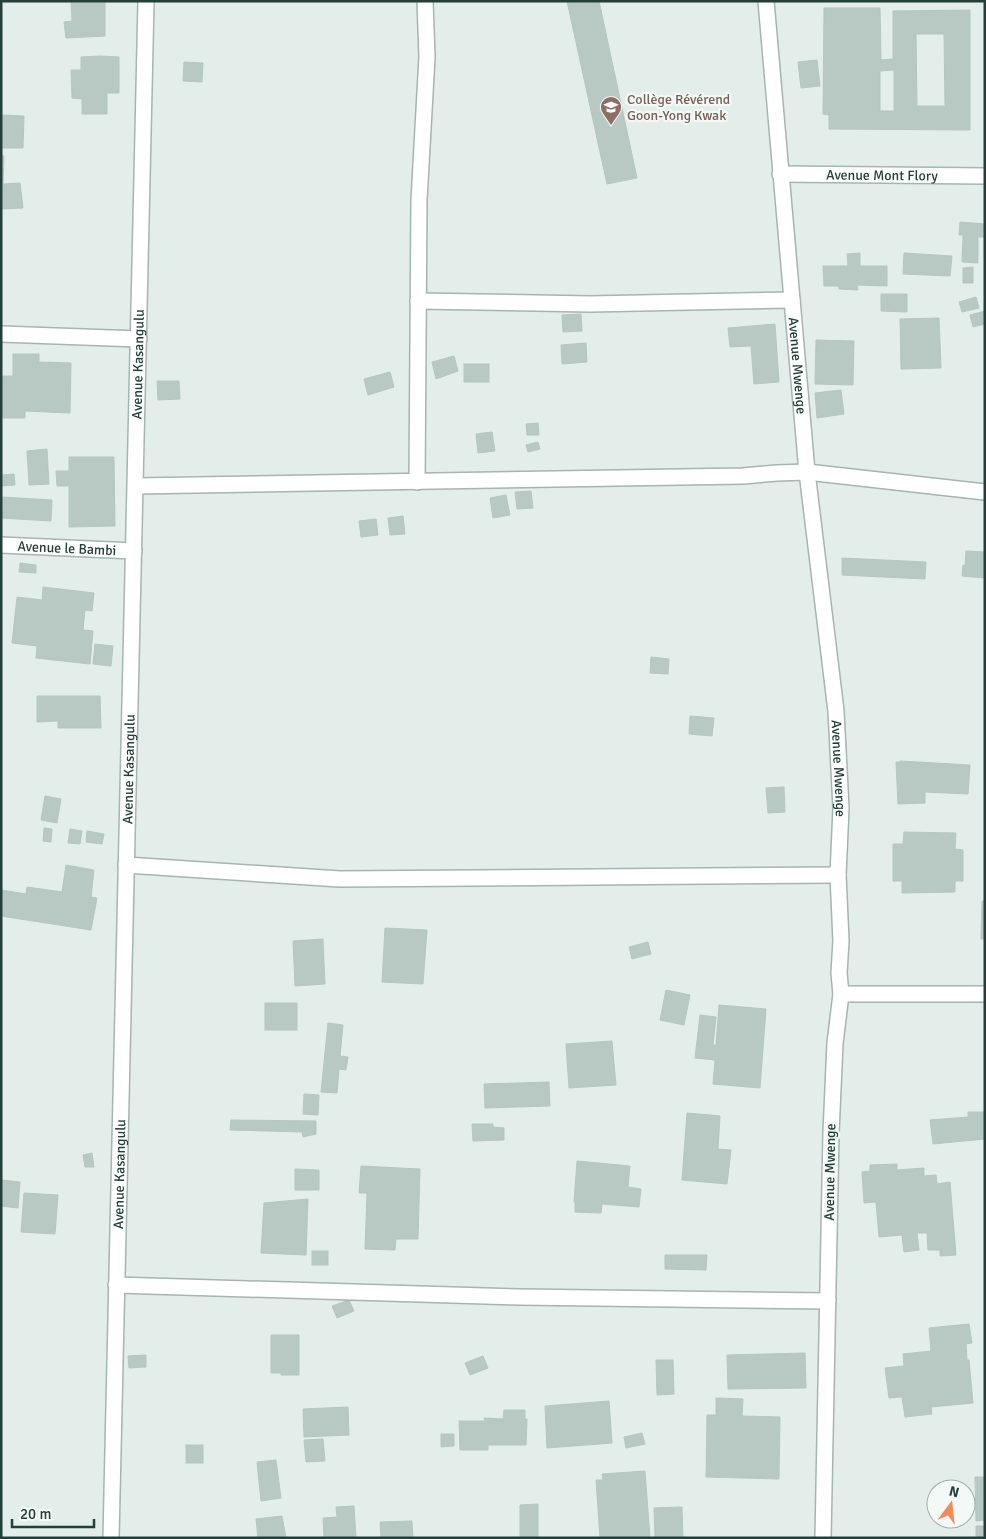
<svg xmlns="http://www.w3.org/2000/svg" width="986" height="1539" viewBox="0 0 986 1539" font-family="Signika,sans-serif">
  <rect width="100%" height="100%" fill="#e3ede9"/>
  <g fill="#b8c8c2" stroke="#b5c7c1" fill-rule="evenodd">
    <path d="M71 1H105V36L66 38 64 22 72 21Z"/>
    <path d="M567 1H599L637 178 607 184Z"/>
    <path d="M824 8H880L881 60 893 59V11L970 10V130L829 129V115L823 114ZM916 34H944L945 106H917ZM894 70V111H880V71Z"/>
    <path d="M100 56 119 57V93H107V114H82V99L72 98 71 70H81V57Z"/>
    <path d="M817 60 820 86 801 88 798 62Z"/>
    <path d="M184 62 203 63 202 82 183 81Z"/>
    <path d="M1 115 24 116 23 148H1Z"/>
    <path d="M1 156H4L3 184 20 183 23 208 1 209Z"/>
    <path d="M960 222 985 224V237H978V263L962 262 963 235H959Z"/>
    <path d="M860 253V266H887V286L857 285 858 290 839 289 838 286H824L823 266H848L847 254Z"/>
    <path d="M904 253 952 256 950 276 903 274Z"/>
    <path d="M973 267V283H963V268Z"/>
    <path d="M881 294H907V312L881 311Z"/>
    <path d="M976 297 979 308 962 312 959 302Z"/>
    <path d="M985 311V324L973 327 970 315Z"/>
    <path d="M581 314 582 331 563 332 562 315Z"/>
    <path d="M939 318 941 368 901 369 900 319Z"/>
    <path d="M775 324 779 382 754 384 751 346 730 347 728 328Z"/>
    <path d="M816 340 854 341 853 385 815 384Z"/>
    <path d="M586 343 587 362 562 364 561 345Z"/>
    <path d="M13 354H39V362L71 363 70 413 25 411V418H1V376H13Z"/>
    <path d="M454 356 458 371 436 379 432 362Z"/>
    <rect x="464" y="364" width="25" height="18"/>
    <path d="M390 372 394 387 368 395 364 379Z"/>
    <path d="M157 381H179L180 399 158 400Z"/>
    <path d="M841 390 844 414 817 418 815 393Z"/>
    <path d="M538 423 539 435H527L526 424Z"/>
    <path d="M492 432 495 451 478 453 476 434Z"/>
    <path d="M538 442 540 449 528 452 526 445Z"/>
    <path d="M47 449 49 484 29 485 27 451Z"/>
    <path d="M69 457H114L115 526 69 527V486H57L56 471H69Z"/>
    <path d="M14 474 15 485 1 486V475Z"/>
    <path d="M531 491 533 508 517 509 515 492Z"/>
    <path d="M506 495 510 515 493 518 490 498Z"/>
    <path d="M1 497 52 500 51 521 1 518Z"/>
    <path d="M403 516 405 534 390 535 388 518Z"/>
    <path d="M376 519 378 535 361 537 359 521Z"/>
    <path d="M966 551 985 552V578L962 576 963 565 965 566Z"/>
    <path d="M842 558 926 562 925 579 842 575Z"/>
    <path d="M20 563 36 565V573L19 572Z"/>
    <path d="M43 587 94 593 92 611 85 610 83 630 93 631 90 664 36 658 37 646 12 643 17 597 42 600Z"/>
    <path d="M95 644 113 646 111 666 93 664Z"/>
    <path d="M651 657 669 659 668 674 650 673Z"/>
    <path d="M37 696H100L101 728H58V721L37 722Z"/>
    <path d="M690 716 714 718 712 736 689 734Z"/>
    <path d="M900 761 970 765 968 794 925 792V803L898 804 896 762H900Z"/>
    <path d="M784 787 785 812 768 813 766 788Z"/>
    <path d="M45 796 61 799 57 823 41 820Z"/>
    <path d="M44 828 52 829 51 842 43 841Z"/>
    <path d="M70 829 82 831 80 844 68 843Z"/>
    <path d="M87 831 104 834 102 844 86 842Z"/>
    <path d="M904 832 956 833 955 849 963 850V881H955V892L902 893V881H893V844H903Z"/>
    <path d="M66 865 94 870 91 897 97 898 91 930 1 916V890L26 894 27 887 62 892Z"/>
    <path d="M982 901H985V939H981Z"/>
    <path d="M385 928 427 930 423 984 382 982Z"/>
    <path d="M323 939 325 984 295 986 293 941Z"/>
    <path d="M648 942 651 954 632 959 629 947Z"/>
    <path d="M666 990 690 995 684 1025 660 1020Z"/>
    <rect x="265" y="1003" width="32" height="27"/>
    <path d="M719 1005 766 1009 760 1088 713 1084 715 1060 695 1058 700 1015 716 1017 713 1045H716Z"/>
    <path d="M328 1023 343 1025 340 1056 348 1057 346 1070 339 1069 337 1093 321 1092Z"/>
    <path d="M612 1041 616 1085 569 1088 566 1044Z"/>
    <path d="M549 1082 550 1106 485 1108 484 1084Z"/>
    <path d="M304 1094 319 1095 318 1115 303 1114Z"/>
    <path d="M968 1112H985V1139L933 1144 930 1120 968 1117Z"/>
    <path d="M687 1113 720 1116 718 1149 731 1150 727 1184 682 1180Z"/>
    <path d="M231 1120 316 1121V1134L303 1137 302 1132 230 1130Z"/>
    <path d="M472 1124H493V1127L504 1128V1140L473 1141Z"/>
    <path d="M92 1153 94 1167H85L83 1155Z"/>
    <path d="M577 1161 630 1166 628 1187 641 1189 639 1207 602 1204 601 1213 575 1212V1202H574Z"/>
    <path d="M897 1164V1170L924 1168V1176L936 1175 937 1184 950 1182 956 1255 940 1256V1250H928L927 1233H917L919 1250 904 1252 902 1235 879 1237 876 1202 864 1203 862 1172 870 1171V1165Z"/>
    <path d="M361 1166 420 1169 418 1239H396L395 1250 365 1249 367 1193H359Z"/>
    <path d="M295 1169 319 1170V1190H295Z"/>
    <path d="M1 1180 20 1182 18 1208 1 1206Z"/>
    <path d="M24 1193 58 1195 55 1234 21 1232Z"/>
    <path d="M308 1199 306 1255 261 1253 264 1203Z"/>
    <rect x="312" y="1251" width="16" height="14"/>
    <path d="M665 1255H707L706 1270 665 1269Z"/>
    <path d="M349 1300 354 1311 337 1318 332 1306Z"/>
    <path d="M969 1324 972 1343 966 1344 967 1360H969L973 1403 931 1407 932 1414 905 1417 902 1397 889 1398 885 1368 904 1366 903 1354 931 1351 929 1328Z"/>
    <path d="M271 1335H299V1375H281V1373H271Z"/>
    <path d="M805 1353 806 1388 728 1389 727 1355Z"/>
    <path d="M146 1355V1367L129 1368 128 1356Z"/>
    <path d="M483 1356 488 1368 470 1375 465 1363Z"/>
    <path d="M656 1360H673L674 1394 657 1395Z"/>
    <path d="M716 1398 743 1399 742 1416 780 1417 779 1479 706 1477 707 1415H716Z"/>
    <path d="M609 1401 612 1443 547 1448 545 1406Z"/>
    <path d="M348 1407 349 1435 304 1437 303 1409Z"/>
    <path d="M504 1410H525V1419H527L526 1445H488V1450H460L459 1421H485L484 1418 503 1419Z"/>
    <path d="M642 1433 645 1444 626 1448 624 1437Z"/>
    <path d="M441 1434H454V1446L441 1447Z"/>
    <path d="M323 1439 325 1461 306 1462 304 1440Z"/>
    <rect x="186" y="1445" width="17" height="18"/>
    <path d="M276 1460 281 1498 261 1501 257 1462Z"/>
    <path d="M645 1471 650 1538H600L596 1480H603L602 1474Z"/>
    <path d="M975 1477H985V1520L976 1521Z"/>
    <path d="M538 1504V1538H520V1505Z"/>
    <path d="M354 1506 356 1538H324L323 1518 337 1517 336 1507Z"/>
    <path d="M682 1507 683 1538H655L654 1508Z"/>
    <path d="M282 1516 286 1538H258L256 1519Z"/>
    <path d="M412 1521 413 1538H381L380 1522Z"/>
    <rect x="976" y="1526" width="9" height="12"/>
  </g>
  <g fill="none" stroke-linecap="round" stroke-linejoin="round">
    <g stroke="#a5b5b1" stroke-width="18">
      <g id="street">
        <path id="s1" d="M766 1 807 472 836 711 841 808 838 875 841 941 839 973 841 994 835 1043 831 1133 823 1538"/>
        <path id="s2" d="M780 174 985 176"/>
        <path d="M418 301 590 304 792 300"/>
        <path d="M1 334 139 339"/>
        <path d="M417 482 419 200 427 57 425 1"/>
        <path d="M136 486 743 476 777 473 807 472 985 492"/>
        <path id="s3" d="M1 545 134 551"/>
        <path d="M126 865 340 879 838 875"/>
        <path d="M841 994H985"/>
        <path d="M116 1285 520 1297 828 1301"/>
        <path id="s4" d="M111 1538 146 1"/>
      </g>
    </g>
    <use href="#street" stroke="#fff" stroke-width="15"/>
  </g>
  <defs>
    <g id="school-pin" transform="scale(1.125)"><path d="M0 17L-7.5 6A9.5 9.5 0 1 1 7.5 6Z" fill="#8d6e63" stroke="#f3f9f7"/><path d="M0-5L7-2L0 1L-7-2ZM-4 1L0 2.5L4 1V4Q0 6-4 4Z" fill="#fff"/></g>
  </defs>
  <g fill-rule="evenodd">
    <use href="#school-pin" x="611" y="107"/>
  </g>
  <g text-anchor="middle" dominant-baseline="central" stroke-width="4.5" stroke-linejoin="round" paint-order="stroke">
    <g font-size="14" fill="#785e54" stroke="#f3f9f7" text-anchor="start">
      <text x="627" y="99">Collège Révérend<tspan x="627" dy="16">Goon-Yong Kwak</tspan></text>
    </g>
    <g font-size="14" fill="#223f39" stroke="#f3f9f7">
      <text stroke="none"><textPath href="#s2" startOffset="102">Avenue Mont Flory</textPath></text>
      <text stroke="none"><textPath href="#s4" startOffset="1174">Avenue Kasangulu</textPath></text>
      <text stroke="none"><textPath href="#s1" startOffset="366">Avenue Mwenge</textPath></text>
      <text stroke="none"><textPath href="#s3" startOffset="66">Avenue le Bambi</textPath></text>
      <text stroke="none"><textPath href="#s1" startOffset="771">Avenue Mwenge</textPath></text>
      <text stroke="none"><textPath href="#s4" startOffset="769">Avenue Kasangulu</textPath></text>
      <text transform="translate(830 1172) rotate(-89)">Avenue Mwenge</text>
      <text stroke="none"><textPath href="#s4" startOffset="364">Avenue Kasangulu</textPath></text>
    </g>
  </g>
  <rect width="986" height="1539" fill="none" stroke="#223f39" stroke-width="5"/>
  <g transform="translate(951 1504) rotate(15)"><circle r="24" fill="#f3f9f7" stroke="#9fafab"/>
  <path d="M0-4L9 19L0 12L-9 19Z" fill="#f48a5a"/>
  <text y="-8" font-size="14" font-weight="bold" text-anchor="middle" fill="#223f39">N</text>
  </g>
  <path d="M12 1519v8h82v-8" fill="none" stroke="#223f39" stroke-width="2.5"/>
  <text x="20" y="1519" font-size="15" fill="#223f39" stroke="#f3f9f7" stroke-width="4" paint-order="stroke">20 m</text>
</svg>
